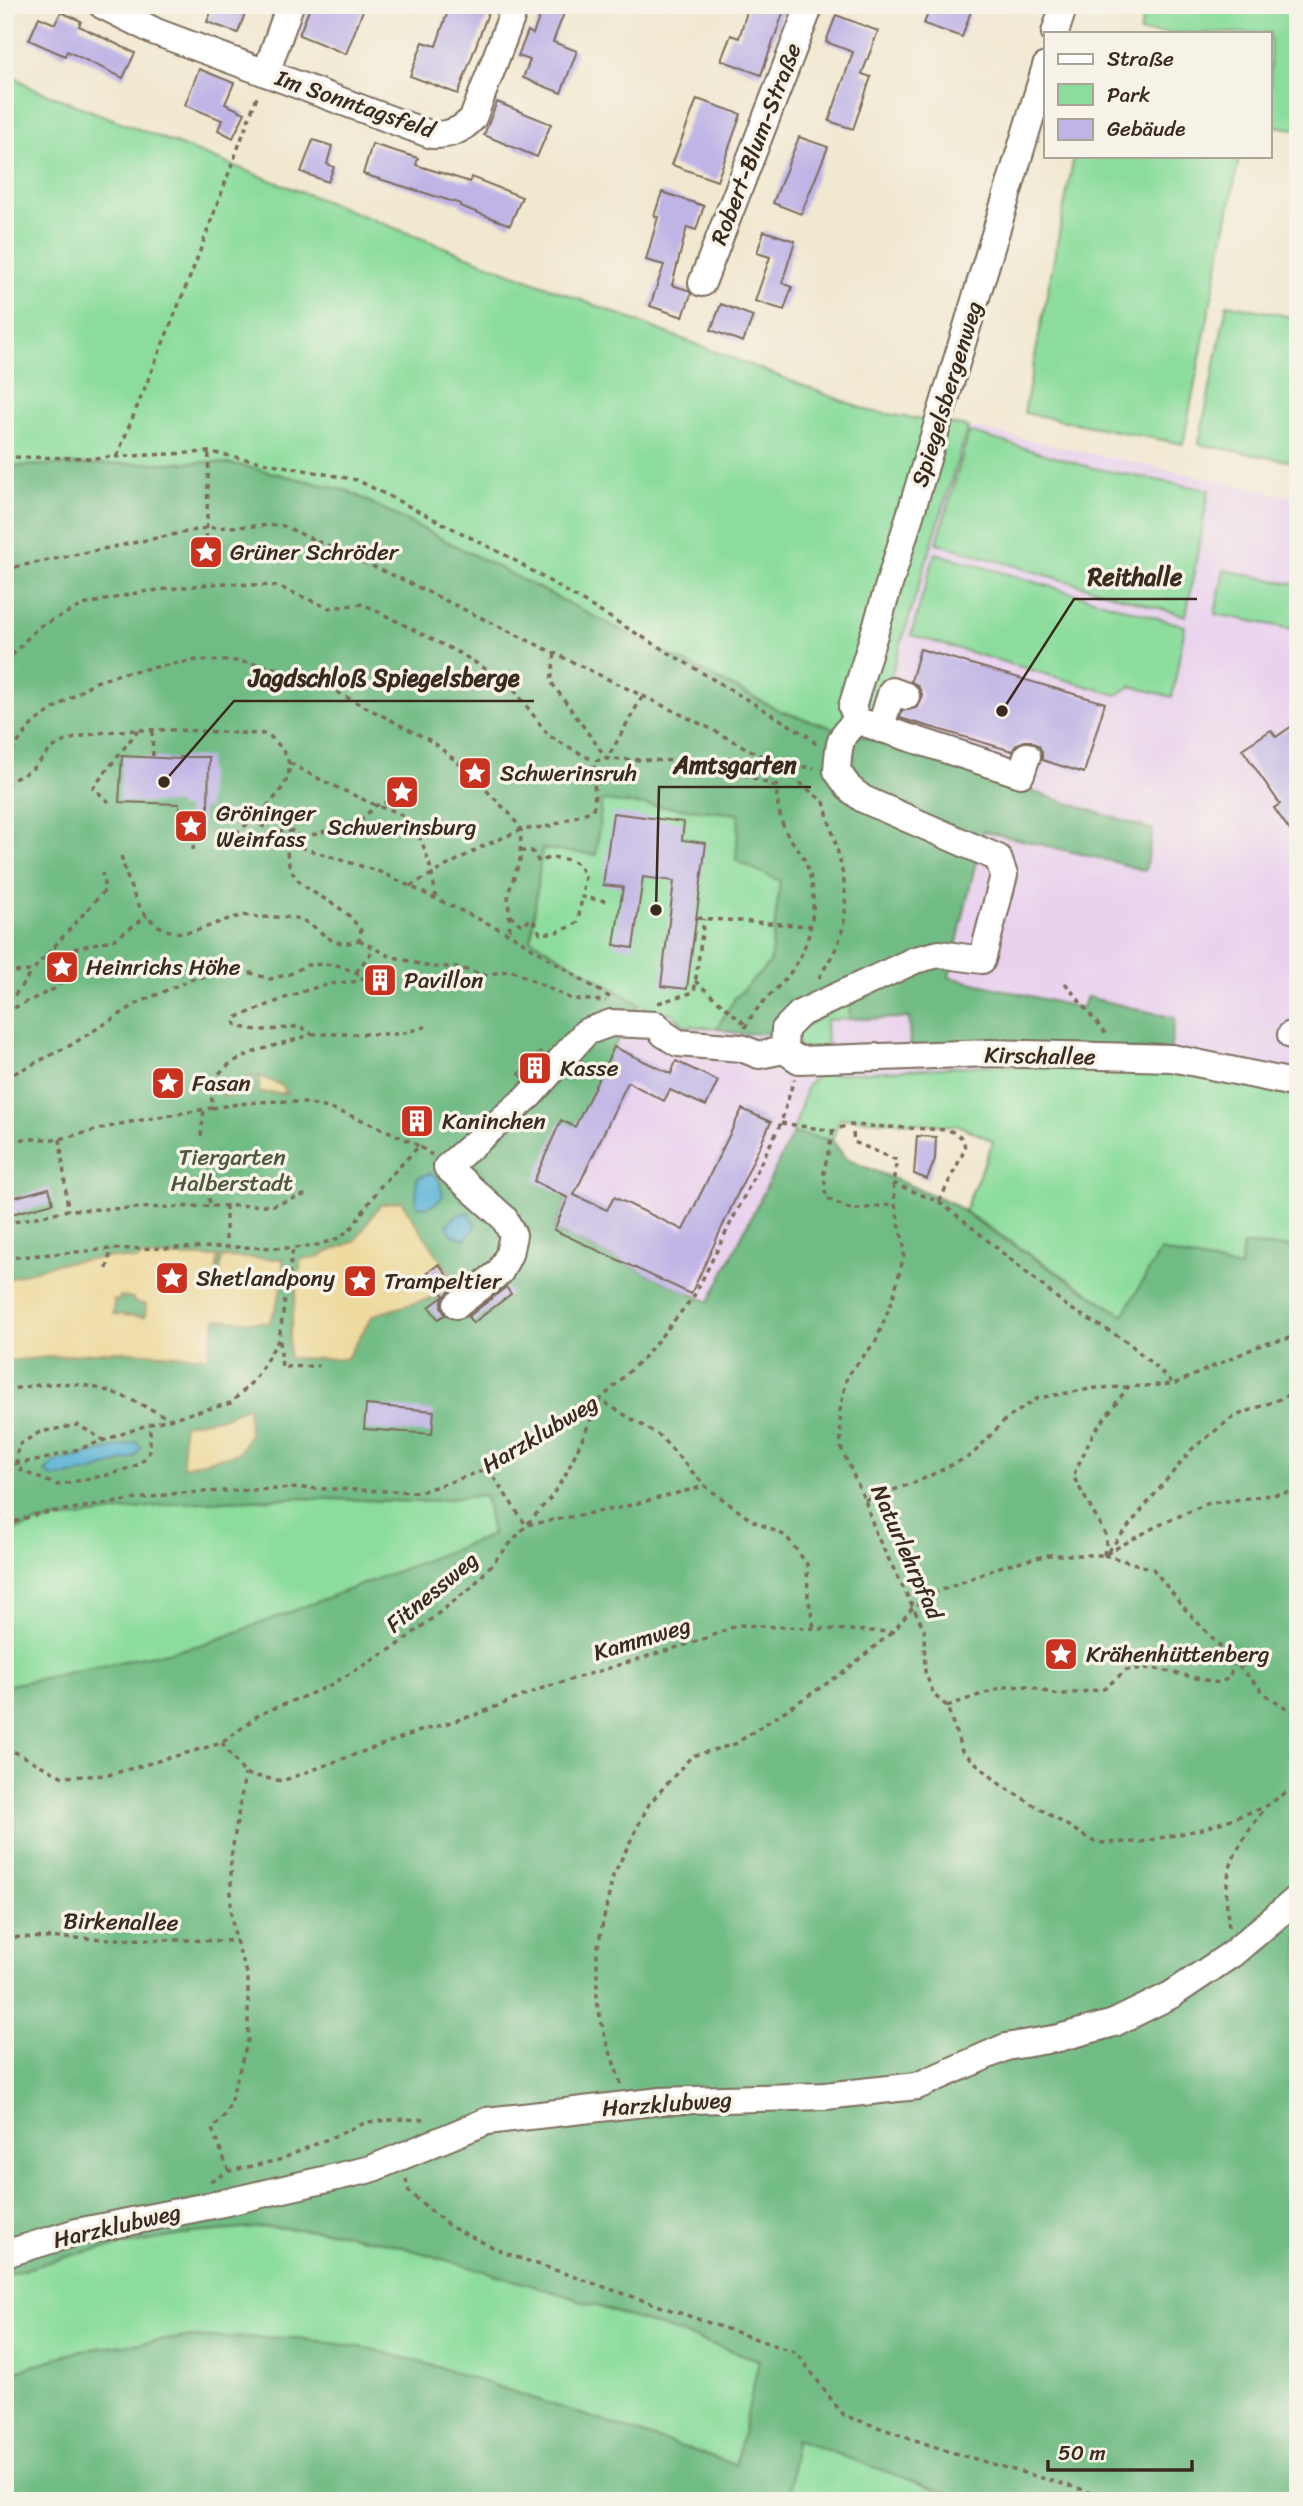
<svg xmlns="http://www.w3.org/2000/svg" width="1303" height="2506" viewBox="0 0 1303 2506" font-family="Sriracha,sans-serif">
  <rect width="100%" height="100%" fill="#f7f3e8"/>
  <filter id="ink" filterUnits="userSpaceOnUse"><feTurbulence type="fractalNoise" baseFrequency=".0143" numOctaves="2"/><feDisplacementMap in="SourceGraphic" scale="14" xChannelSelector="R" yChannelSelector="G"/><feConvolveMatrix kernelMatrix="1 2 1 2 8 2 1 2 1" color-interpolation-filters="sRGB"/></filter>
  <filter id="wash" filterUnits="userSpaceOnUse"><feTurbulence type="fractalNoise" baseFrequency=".00686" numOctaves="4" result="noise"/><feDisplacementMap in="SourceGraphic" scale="28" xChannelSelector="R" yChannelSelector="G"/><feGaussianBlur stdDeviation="1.57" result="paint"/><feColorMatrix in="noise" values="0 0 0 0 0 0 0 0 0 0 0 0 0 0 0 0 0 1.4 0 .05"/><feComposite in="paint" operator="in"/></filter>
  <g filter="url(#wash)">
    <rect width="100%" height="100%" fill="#f1e8d0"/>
    <path fill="#e9d2ee" d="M968 427 1298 498V1097L1172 1070 807 1085 793 1133 710 1302 553 1230 542 849 737 1034 795 1032 827 1048 826 1020 909 1018 910 1045 1081 1008 949 977 983 831 1116 862 1120 865 1152 830 871 740Z"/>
    <g fill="#8cdd9d" stroke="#64845e" stroke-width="2">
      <path d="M1145 5H1298V130L1270 125V33H1140Z"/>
      <path d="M5 70 32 88 869 411 968 427 871 740 780 711 348 491 244 466 214 462 5 466Z"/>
      <path d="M1074 156H1220L1239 159 1183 444 1024 413Z"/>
      <path d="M1227 304 1298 318V463L1199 444Z"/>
      <path d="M969 432 1093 468 1209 490 1186 616 937 543Z"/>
      <path d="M935 553 1185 626 1172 697 1131 686 1117 695 911 635Z"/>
      <path d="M1224 570 1298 585V604L1293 629 1215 614Z"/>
      <path d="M602 800 739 814 780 881 770 963 735 998 717 1028 685 1026 671 1013 649 1010 531 940 542 849Z"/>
      <path d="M850 1000 849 1019 826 1020 827 1049H799L795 1032Z"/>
      <path d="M990 1065 1172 1070 1298 1097V1247L1243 1245 1241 1268 1123 1315 964 1211 993 1142 989 1139 960 1126 840 1118 832 1140 793 1133 807 1085 819 1075Z"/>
      <path d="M486 1495 492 1535 206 1644 5 1686V1533L41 1522 179 1503 298 1498 421 1502Z"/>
      <path d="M267 2227 330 2231 392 2244 561 2294 759 2360 737 2465 441 2368 371 2349 297 2338 191 2337 82 2350 5 2375V2275L80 2253 193 2233Z"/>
      <path d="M795 2438 969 2501H790Z"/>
    </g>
    <path fill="#71bc84" stroke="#567351" stroke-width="2" d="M214 462 244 466 348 491 780 711 1153 830 1145 871 1115 862 983 831 949 977 1081 1008 1087 997 1175 1018 1170 1051 910 1046 909 1018 849 1019 850 1000 795 1032 737 1034 717 1028 735 998 770 963 780 881 736 861 739 814 602 801 596 855 542 849 531 939 639 1004 614 1047 568 1198 553 1230 709 1302 793 1133 832 1140 846 1159 952 1203 988 1229 1123 1315 1160 1251 1240 1268 1243 1245 1298 1247V2501H969L795 2439 790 2501H5V2375L82 2350 191 2337 297 2338 371 2349 441 2368 736 2465 759 2360 561 2294 392 2244 330 2231 267 2227 193 2233 80 2253 5 2275V1686L206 1644 492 1535 485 1495 421 1502 298 1498 179 1503 41 1522 5 1533V466Z"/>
    <g fill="#eeda9e" stroke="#94825e" stroke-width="2" fill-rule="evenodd">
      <path d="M252 1076V1093L223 1096 229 1087Z"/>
      <path d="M259 1076 281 1085 288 1093H259Z"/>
      <path d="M401 1201 457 1284 439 1296 373 1315 346 1359 289 1358V1340L301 1259 317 1257 355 1241 380 1205Z"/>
      <path d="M110 1257 137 1260 141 1257H218L216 1278 219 1279 222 1257 283 1259C285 1282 279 1302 269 1323L216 1319 208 1357 115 1351 5 1361V1280L54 1264ZM120 1296 133 1298V1302L146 1304 145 1317 113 1314 114 1300 119 1301Z"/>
      <path d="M248 1406 249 1435 239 1453 183 1467V1424L225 1417Z"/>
    </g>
    <g fill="#59b3d6" stroke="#4a6e7a" stroke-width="2">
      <path d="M431 1173 439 1179 443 1196C434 1206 429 1208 416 1206L417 1178Z"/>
      <path d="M468 1212 476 1225 472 1232 465 1239C455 1237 450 1235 447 1224L457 1215Z"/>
      <path d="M137 1442 141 1448 134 1458 89 1472 54 1478 45 1472 53 1463Z"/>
    </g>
    <g id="blocks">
      <g fill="#c0b4e6">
        <path d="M214 5H248L238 33 207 22Z"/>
        <path d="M311 5H365L346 54 299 35Z"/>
        <path d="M450 5H491L458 94 410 76 423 42 436 46Z"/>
        <path d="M544 5H567L553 42 577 51 561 93 523 78 530 60 518 56 528 31 533 34Z"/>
        <path d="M749 5H786L761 75 721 60 731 35 739 38Z"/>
        <path d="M931 5H956L971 11 962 37 924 24Z"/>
        <path d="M61 12 81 21 79 26 135 53 123 78 67 51 65 56 29 40 39 17 55 24Z"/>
        <path d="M836 15 878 31 862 74 871 77 853 129 829 121 853 52 826 42Z"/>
        <path d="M199 69 234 83 225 104 245 113 233 138 218 130 222 120 185 105Z"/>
        <path d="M697 99 741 114 717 181 672 165Z"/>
        <path d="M497 102 551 124 537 157 484 135Z"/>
        <path d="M799 137 828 147 801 214 773 203Z"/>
        <path d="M313 140 332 146 327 164 334 167 328 182 301 172Z"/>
        <path d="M372 144 418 158 416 165 470 182 471 177 522 197 510 225 460 206 461 204 363 174Z"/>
        <path d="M662 192 704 206 696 230 687 227 672 285 688 290 691 294 683 317 650 306 664 265 646 260 658 217 654 216Z"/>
        <path d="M764 231 795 241 782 283 792 287 784 310 755 301 770 257 757 253Z"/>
        <path d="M721 304 753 316 743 342 711 330Z"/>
        <path d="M920 649 1105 703 1084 773 1042 760V752L1039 746 1031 741H1025L1017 744 1012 751 900 718 902 711 916 708 921 701 922 694 918 686 911 681Z"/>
        <path d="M1298 722V842L1274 808 1280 804 1242 749 1271 730 1276 737Z"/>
        <path d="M122 756 180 759V757H209L208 809H202V830H186L187 808H179V804L119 802Z"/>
        <path d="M613 813 684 822 682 840 706 843 687 989 661 986 674 881 643 877 633 948 614 945 623 887 603 885Z"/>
        <path d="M614 1047 671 1074 676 1061 718 1081 706 1106 670 1090 664 1101 628 1082 574 1195 607 1210 614 1197 683 1230 742 1109 771 1122 691 1294 554 1230 568 1198 534 1181 561 1120 575 1127Z"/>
        <path d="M540 1052 544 1055 524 1078 519 1074Z"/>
        <path d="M917 1136 936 1137 935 1159 927 1179 914 1174Z"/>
        <path d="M49 1188 53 1203 8 1215 5 1200Z"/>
        <path d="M439 1264 455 1286 443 1298 441 1306 445 1315 438 1319 429 1307 444 1296 427 1273Z"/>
        <path d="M506 1287 511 1294 473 1323 468 1317Z"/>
        <path d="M366 1405 434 1411 432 1434 364 1429Z"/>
      </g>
    </g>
  </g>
  <g filter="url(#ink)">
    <use href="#blocks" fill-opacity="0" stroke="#7b6c5c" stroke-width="2"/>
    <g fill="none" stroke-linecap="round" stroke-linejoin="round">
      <g stroke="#7b6c5c" stroke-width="30">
        <g id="minor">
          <path d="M102 5 156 32 266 73"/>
          <path d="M290 5 266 73 432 135C450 135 461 131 473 118L516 5"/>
          <path d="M1055 33 1064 5"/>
          <path d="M702 283 810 5"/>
          <path d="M858 721 852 707 1046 66"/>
          <path d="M858 721 1021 774 1027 756"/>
          <path d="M880 729 892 691 906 696"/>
          <path d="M1291 1035 1298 1036"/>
          <path d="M784 1050 785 1029 801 1013 915 960 939 954 982 960 1004 875 998 858 863 799 849 788 837 771C839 748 837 735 858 721"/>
          <path d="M784 1050 799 1060 990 1053 1172 1058 1298 1084"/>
          <path d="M457 1305 500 1272 509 1254 513 1235 504 1218 447 1167 529 1096 586 1032 611 1023 656 1025 664 1034 678 1043 741 1048 759 1055 784 1050"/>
          <path d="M5 2254 77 2232 223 2203 371 2169 487 2121 661 2101 825 2096 917 2086 1006 2047 1059 2038 1114 2023 1171 1995 1232 1954 1298 1898"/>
        </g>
      </g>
      <g stroke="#7b6c5c" stroke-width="3.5" stroke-dasharray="5 5" stroke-linecap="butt">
        <path d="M117 456 194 267 258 94"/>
        <path d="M5 457 93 458 209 452 357 480 509 557 811 738 817 746"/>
        <path d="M206 549 209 452"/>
        <path d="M5 569 206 528 281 525 401 579 709 728 776 764 824 802"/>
        <path d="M555 654 551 682 607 759 642 697"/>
        <path d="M5 663 38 627 83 605 141 592 221 583 277 586 329 608 363 604 461 654 509 683 549 736 594 761"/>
        <path d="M152 731 153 757"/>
        <path d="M5 759 34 722 93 683 123 673 196 660 236 661 268 666 323 685 433 742 462 766 511 815 521 830 520 860 508 894 510 934"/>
        <path d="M290 763C317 779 345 791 373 804 383 809 396 810 404 817 426 838 431 868 436 897"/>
        <path d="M5 783C13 779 22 776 29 771 42 762 47 749 61 743 110 721 211 733 266 734 275 739 279 745 285 754 304 783 252 819 232 837"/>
        <path d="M109 802 93 788 138 730"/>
        <path d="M252 819 272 832 291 831 303 838"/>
        <rect x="188" y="824" width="13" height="5"/>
        <path d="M195 824V808"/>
        <path d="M232 837 287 843 380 872 510 934 614 1000"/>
        <path d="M193 850 195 828"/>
        <path d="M520 851H532L539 862 551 857 570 860 578 864 585 876 582 897 606 901"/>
        <path d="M121 856C129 882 134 910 159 926 188 944 215 919 242 916 247 915 253 916 258 917 271 918 290 915 302 920 325 930 330 951 359 940L361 930C356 924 352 918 346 913 318 890 285 889 287 843L361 820 375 806 395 799 390 792 396 784 404 782 411 787 412 797 405 804 395 799"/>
        <path d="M410 886 481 847 521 830 550 826 593 810C597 793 592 778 594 761L607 759 683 761 726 768 777 787"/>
        <path d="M510 915 520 924H526L529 919 533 920 540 933C555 934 566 930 578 922L582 897"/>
        <path d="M697 918 810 926"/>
        <path d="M359 940 387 955 430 967H455L486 975 511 970 571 999 606 1001"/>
        <path d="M64 951 115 939 147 916"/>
        <path d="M5 972 32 971 105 890 102 873"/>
        <path d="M356 972 374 949"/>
        <path d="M819 978C826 965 837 950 841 935 854 889 835 846 824 802"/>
        <path d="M695 981 746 1025"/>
        <path d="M1065 983 1106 1034"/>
        <path d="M5 998 14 996 32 971"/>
        <path d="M658 1003 694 992 704 919"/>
        <path d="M5 1012 54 989 73 972C69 959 66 953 54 947"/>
        <path d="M745 1028C756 1003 783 987 796 964 815 933 820 888 802 855 797 846 788 838 784 828 776 807 776 786 776 764L814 768"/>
        <path d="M312 1034H400L428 1026"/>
        <path d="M5 1078 71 1045 138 1003 192 979 225 973H251L270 979 290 974 307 965 325 964 341 966 364 977C356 984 348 981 338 983 304 987 269 1006 237 1017L235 1024C254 1034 279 1029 300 1026L312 1034C285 1045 227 1052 215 1081 211 1090 212 1099 212 1108L125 1123 60 1139H5"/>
        <path d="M212 1108C243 1103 277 1098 309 1104 344 1110 387 1130 419 1146"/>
        <path d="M781 1123 833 1131 847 1125 948 1130C959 1134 964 1137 965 1149L939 1202"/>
        <path d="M833 1131 824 1171 826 1198 852 1210 895 1204"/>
        <path d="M853 1133 854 1142 897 1160 893 1183 895 1204 905 1251 893 1298 876 1341 847 1376 840 1411 841 1448 865 1500 876 1534 924 1629 925 1672 934 1695 947 1706 962 1751 1001 1785 1096 1843 1141 1842 1203 1829 1265 1807 1298 1784"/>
        <path d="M201 1136 204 1110"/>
        <path d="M60 1139 68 1210"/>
        <path d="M893 1183 939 1202 963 1220 1068 1307 1128 1342 1174 1384"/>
        <path d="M208 1188 210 1206 274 1205 307 1194"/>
        <path d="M226 1205V1247"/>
        <path d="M5 1224 68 1210 210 1206"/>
        <path d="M5 1258 111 1249 226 1247 293 1248 314 1246 339 1238 352 1227 380 1187 419 1146 432 1155"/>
        <path d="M107 1269 111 1249"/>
        <path d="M280 1341 282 1367 319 1366"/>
        <path d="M5 1390C30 1386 57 1381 81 1385 112 1389 141 1404 168 1418"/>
        <path d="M105 1441 78 1425 40 1432 18 1445 16 1464 22 1471 57 1485 112 1474 140 1464 150 1451V1424"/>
        <path d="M5 1465 41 1460 82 1448 150 1424 231 1403 255 1379 279 1339 293 1248"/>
        <path d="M488 1469 526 1525 619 1508 705 1486"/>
        <path d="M865 1500 919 1481 972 1455 1005 1420 1038 1398 1096 1388 1128 1387"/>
        <path d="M5 1525 38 1514 178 1493 300 1488 420 1492 488 1469 600 1400 646 1355 694 1296 781 1123 794 1079"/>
        <path d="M1108 1551 1192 1449 1233 1417 1298 1392"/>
        <path d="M1104 1555 1107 1537 1073 1476 1093 1434 1128 1387 1174 1384 1261 1345 1298 1336"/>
        <path d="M1104 1555 1153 1569 1184 1608 1266 1695 1298 1715"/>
        <path d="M947 1706 1003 1687 1027 1686 1058 1695 1104 1689 1126 1670 1152 1668 1219 1683 1229 1678 1235 1661"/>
        <path d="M222 1743 245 1774 282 1781 420 1731 475 1715 543 1688 701 1640 738 1625 893 1632 914 1606 937 1592 1005 1565 1049 1555H1104L1155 1527 1206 1504 1298 1491"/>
        <path d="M5 1747 63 1777 108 1775 222 1743 260 1714 327 1687 398 1645 472 1587 551 1497 566 1474 600 1400 660 1436 705 1486 751 1520 786 1536 807 1564 808 1596 814 1628"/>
        <path d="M1229 1927C1221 1870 1232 1854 1264 1809"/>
        <path d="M5 1937 236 1941"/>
        <path d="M621 2084 605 2037 597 2003V1950L613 1876 649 1804 692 1756 735 1744 844 1672 891 1633"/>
        <path d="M229 2171 212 2129 227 2113 248 2040V1976L236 1941 231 1916V1857L245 1774"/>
        <path d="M406 2179 409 2192 449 2226 505 2253 797 2353 843 2415 947 2451 1084 2490 1110 2501"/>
        <path d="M210 2181 229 2171 279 2160 367 2122 403 2119 428 2120"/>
      </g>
      <use href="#minor" stroke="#fff" stroke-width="26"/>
    </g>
  </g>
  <defs>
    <g id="sight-square" transform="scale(1.75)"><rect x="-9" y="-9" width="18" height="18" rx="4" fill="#c8321e" stroke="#f7f3e8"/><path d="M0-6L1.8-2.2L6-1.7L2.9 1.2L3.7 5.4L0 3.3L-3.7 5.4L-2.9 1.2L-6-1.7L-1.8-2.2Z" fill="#fff"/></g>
    <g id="building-square" transform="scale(1.75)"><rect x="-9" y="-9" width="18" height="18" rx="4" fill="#c8321e" stroke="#f7f3e8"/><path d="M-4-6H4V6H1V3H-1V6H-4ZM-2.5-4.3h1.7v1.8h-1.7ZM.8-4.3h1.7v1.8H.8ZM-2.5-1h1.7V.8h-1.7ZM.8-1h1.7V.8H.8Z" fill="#fff"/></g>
  </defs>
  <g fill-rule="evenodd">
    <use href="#sight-square" x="206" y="552"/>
    <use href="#sight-square" x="475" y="773"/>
    <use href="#sight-square" x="402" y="792"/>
    <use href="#sight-square" x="191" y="826"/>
    <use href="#sight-square" x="62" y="967"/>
    <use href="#building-square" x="380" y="980"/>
    <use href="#building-square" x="535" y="1068"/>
    <use href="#sight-square" x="168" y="1083"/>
    <use href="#building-square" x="417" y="1121"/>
    <use href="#sight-square" x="172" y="1278"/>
    <use href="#sight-square" x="360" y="1281"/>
    <use href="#sight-square" x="1061" y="1654"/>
  </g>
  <g text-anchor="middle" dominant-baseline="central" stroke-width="7" stroke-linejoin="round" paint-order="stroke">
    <g font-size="23" fill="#3b2a1e" stroke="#f7f3e8">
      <text transform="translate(355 104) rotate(19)">Im Sonntagsfeld</text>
      <text transform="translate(756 144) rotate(-69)">Robert-Blum-Straße</text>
      <text transform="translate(947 394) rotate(-73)">Spiegelsbergenweg</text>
      <text transform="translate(1040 1056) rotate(1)">Kirschallee</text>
      <text transform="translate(540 1434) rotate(-31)">Harzklubweg</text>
      <text transform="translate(907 1552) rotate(66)">Naturlehrpfad</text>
      <text transform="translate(432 1592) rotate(-40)">Fitnessweg</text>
      <text transform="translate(642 1639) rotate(-17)">Kammweg</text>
      <text transform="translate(121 1922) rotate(1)">Birkenallee</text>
      <text transform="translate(667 2104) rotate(-4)">Harzklubweg</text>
      <text transform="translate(117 2226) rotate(-13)">Harzklubweg</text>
    </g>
    <g font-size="23" fill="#3b2a1e" stroke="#f7f3e8" text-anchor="start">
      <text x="230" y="552">Grüner Schröder</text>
      <text x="500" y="773">Schwerinsruh</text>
      <text x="216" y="813">Gröninger<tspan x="216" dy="26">Weinfass</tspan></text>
      <text x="402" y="827" text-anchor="middle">Schwerinsburg</text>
      <text x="86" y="967">Heinrichs Höhe</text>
      <text x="404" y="980">Pavillon</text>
      <text x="560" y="1068">Kasse</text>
      <text x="192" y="1083">Fasan</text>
      <text x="442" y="1121">Kaninchen</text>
      <text x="196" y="1278">Shetlandpony</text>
      <text x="384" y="1281">Trampeltier</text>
      <text x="1086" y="1654">Krähenhüttenberg</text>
    </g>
    <g font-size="23" fill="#4f573e" stroke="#f7f3e8">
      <text x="232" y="1157">Tiergarten<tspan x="232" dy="26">Halberstadt</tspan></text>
    </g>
  </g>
  <path fill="none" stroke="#3b2a1e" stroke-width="2.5" d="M1002 711L1074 599H1197M164 782L234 701H534M656 910L659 787H811"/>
  <g fill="#3b2a1e" stroke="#f7f3e8" stroke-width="2.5">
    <circle cx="1002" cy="711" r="7"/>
    <circle cx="164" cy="782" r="7"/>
    <circle cx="656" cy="910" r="7"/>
  </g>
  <g font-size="24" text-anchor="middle" font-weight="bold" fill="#3b2a1e" stroke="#f7f3e8" stroke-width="7" stroke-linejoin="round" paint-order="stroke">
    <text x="1135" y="585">Reithalle</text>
    <text x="384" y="686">Jagdschloß Spiegelsberge</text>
    <text x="735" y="773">Amtsgarten</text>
  </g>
  <rect width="1303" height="2506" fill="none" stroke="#f7f3e8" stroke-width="28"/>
  <rect x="1044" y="32" width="228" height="126" fill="#f7f3e8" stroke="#aca397" stroke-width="2"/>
  <rect x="1058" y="54" width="35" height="10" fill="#ffffff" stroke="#aca397" stroke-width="2"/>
  <text x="1107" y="66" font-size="21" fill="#3b2a1e">Straße</text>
  <rect x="1058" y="84" width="35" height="21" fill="#8cdd9d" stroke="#aca397" stroke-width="2"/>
  <text x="1107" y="102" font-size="21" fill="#3b2a1e">Park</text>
  <rect x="1058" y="119" width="35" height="21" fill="#c0b4e6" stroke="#aca397" stroke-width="2"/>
  <text x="1107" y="136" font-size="21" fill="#3b2a1e">Gebäude</text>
  <path d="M1048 2460v10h144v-10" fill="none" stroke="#3b2a1e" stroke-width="3.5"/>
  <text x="1058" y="2460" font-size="21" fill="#3b2a1e" stroke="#f7f3e8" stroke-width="5" paint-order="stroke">50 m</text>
</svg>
